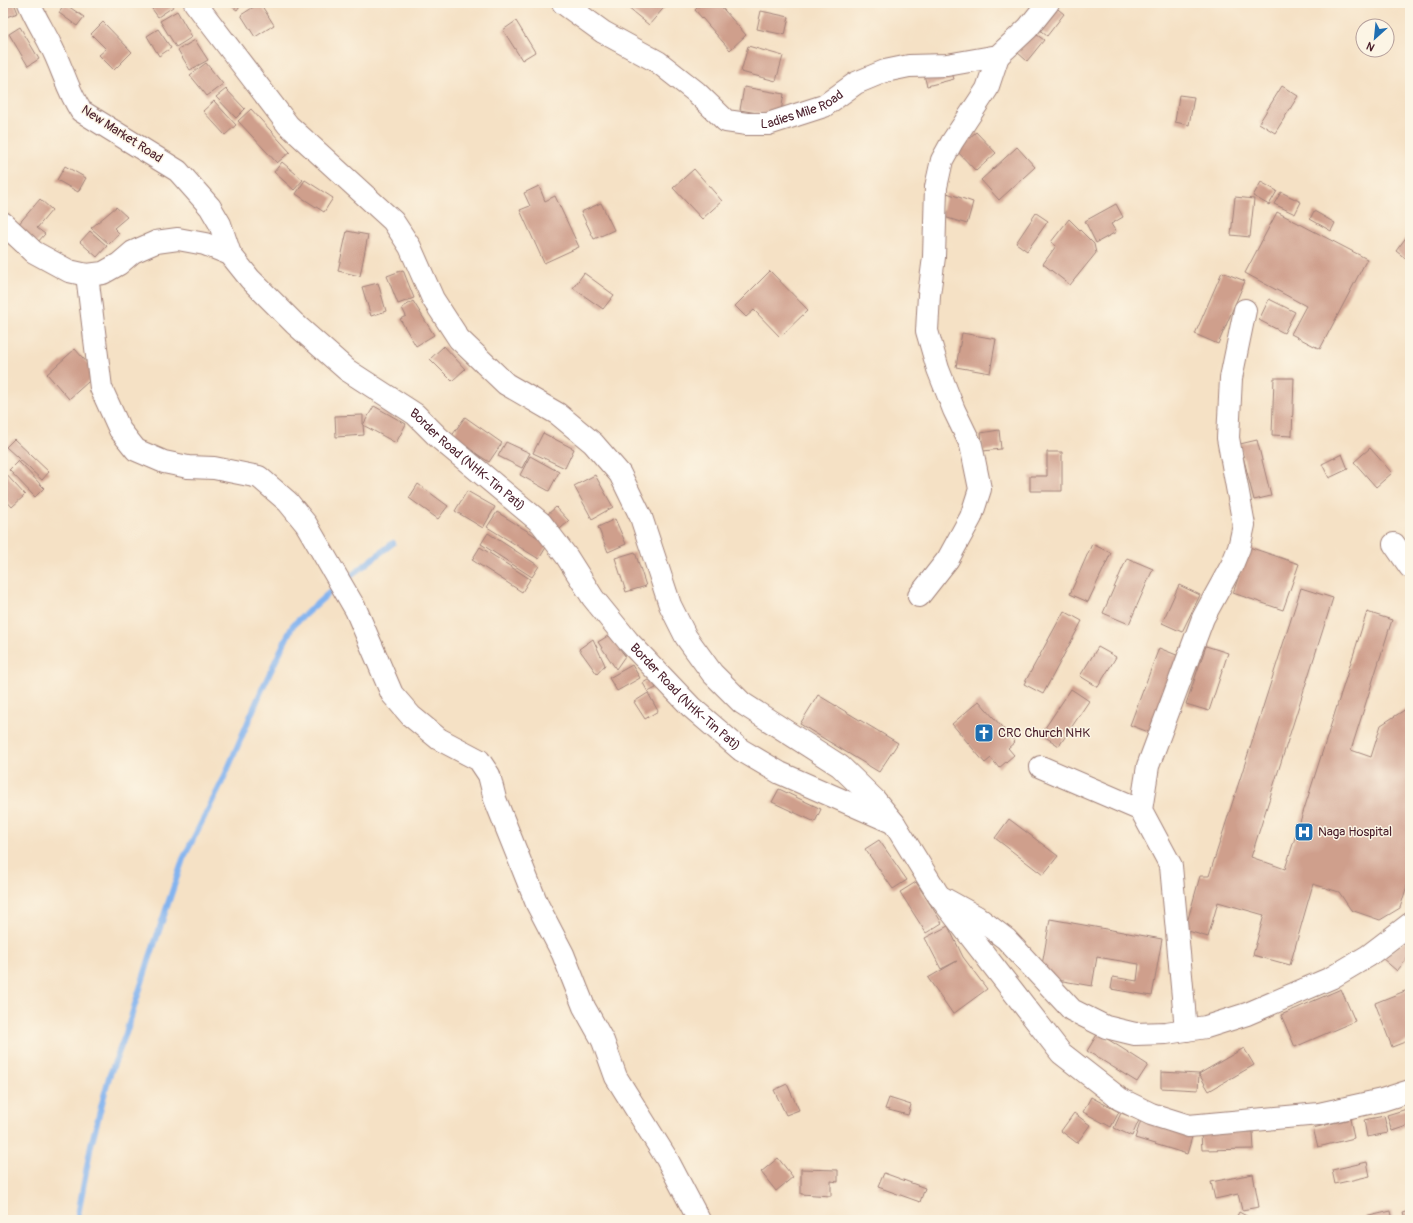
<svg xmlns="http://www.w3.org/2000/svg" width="1413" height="1223" viewBox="0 0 1413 1223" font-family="Pangolin,sans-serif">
  <rect width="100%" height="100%" fill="#fcf5e5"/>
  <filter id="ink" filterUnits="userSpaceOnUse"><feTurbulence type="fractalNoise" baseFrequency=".025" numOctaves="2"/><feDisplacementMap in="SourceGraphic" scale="8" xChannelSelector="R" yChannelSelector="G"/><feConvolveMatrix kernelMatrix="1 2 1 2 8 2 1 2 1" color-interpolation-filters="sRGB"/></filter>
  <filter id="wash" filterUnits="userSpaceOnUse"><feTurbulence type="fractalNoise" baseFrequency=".012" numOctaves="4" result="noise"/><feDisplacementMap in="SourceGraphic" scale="16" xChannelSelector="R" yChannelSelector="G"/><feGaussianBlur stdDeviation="0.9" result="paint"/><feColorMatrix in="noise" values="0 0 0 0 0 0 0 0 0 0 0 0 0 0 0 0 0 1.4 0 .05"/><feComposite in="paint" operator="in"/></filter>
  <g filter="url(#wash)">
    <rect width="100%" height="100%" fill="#f5e1c5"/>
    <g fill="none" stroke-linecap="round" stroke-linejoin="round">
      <path stroke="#83b4ef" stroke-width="6" d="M77 1220 91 1145 109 1077 126 1033 149 960 183 859 223 780 263 687 293 625 329 593 393 543"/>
    </g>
    <g id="blocks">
      <g fill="#cf9f8c">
        <path d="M3 3H14L18 13 3 18Z"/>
        <path d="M155 3H171L173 7 158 17 150 6Z"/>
        <path d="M227 3H242L237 10Z"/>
        <path d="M260 3 274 25 255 37 241 15Z"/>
        <path d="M622 3H668L649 25Z"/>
        <path d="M702 3H718L746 35 730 50 695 10Z"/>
        <path d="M65 4 84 17 77 26 59 13Z"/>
        <path d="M1053 5 1064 14 1047 36 1036 27Z"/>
        <path d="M177 11 192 37 176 47 160 21Z"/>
        <path d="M761 11 789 17 785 35 757 29Z"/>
        <path d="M516 21 535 52 522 60 503 30Z"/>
        <path d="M103 22 132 52 114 70 99 55 106 49 91 34Z"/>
        <path d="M20 27 39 59 28 66 9 34Z"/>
        <path d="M158 29 171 48 159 56 147 36Z"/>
        <path d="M1033 32 1044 40 1027 61 1017 52Z"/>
        <path d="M195 40 208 60 190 70 178 50Z"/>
        <path d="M748 46 783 56 776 81 741 72Z"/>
        <path d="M206 63 223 84 207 96 190 75Z"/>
        <path d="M950 67 954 79 927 86 924 75Z"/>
        <path d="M1282 86 1298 96 1275 133 1259 123Z"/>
        <path d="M744 87 784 94 780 117 740 110Z"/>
        <path d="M226 89 245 109 236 118 216 97Z"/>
        <path d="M1179 95 1194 97 1189 125 1175 122Z"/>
        <path d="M214 101 236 125 225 135 203 111Z"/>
        <path d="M251 109 290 152 277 163 238 121Z"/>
        <path d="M976 132 996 153 976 171 956 150Z"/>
        <path d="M1017 147 1035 167 999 200 981 180Z"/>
        <path d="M282 162 303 180 294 190 274 172Z"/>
        <path d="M65 166 86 178 78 192 57 180Z"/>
        <path d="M694 169 722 201 702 219 673 188Z"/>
        <path d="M305 180 333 198 324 212 296 194Z"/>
        <path d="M1261 182 1277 191 1269 205 1253 196Z"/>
        <path d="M539 186 545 201 555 196 579 247 544 263 520 210 530 206 524 193Z"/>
        <path d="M1281 192 1301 202 1295 214 1274 204Z"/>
        <path d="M947 193 973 202 967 224 941 216Z"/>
        <path d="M1235 197 1254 199 1250 237 1231 235Z"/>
        <path d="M40 199 52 210 37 228 45 234 37 243 17 226Z"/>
        <path d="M601 203 614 230 594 239 581 212Z"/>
        <path d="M1116 204 1123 217 1111 224 1116 232 1096 243 1085 221Z"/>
        <path d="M116 207 127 217 114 228 119 233 109 244 91 228Z"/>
        <path d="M1314 211 1335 223 1331 231 1310 219Z"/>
        <path d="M1277 212 1367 259 1320 349 1291 334 1306 306 1245 273Z"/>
        <path d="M1036 213 1048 221 1027 251 1016 243Z"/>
        <path d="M1069 219 1094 244 1096 253 1070 285 1043 264 1056 246 1051 242Z"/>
        <path d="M90 231 107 246 97 257 80 242Z"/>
        <path d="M347 231 368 235 360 276 338 271Z"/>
        <path d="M1410 232V262L1396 251Z"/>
        <path d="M403 270 414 298 398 304 387 276Z"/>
        <path d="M770 271 808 310 780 337 754 310 746 317 735 306Z"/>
        <path d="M1222 272 1245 281 1218 344 1195 334Z"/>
        <path d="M584 273 614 295 603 309 573 288Z"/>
        <path d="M378 283 386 311 371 316 362 287Z"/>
        <path d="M1269 299 1295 312 1284 333 1259 320Z"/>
        <path d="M413 301 434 335 416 346 400 319 406 316 402 308Z"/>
        <path d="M962 333 996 339 990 373 956 367Z"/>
        <path d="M444 346 465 369 452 381 430 359Z"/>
        <path d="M75 349 97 374 69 399 47 374Z"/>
        <path d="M1274 378H1294L1292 436 1272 435Z"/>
        <path d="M374 406 406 424 396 443 363 425 364 435 336 437 335 416 363 415V425Z"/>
        <path d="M465 417 502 443 489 462 451 437Z"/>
        <path d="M999 430 1001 449 983 451 981 433Z"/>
        <path d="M543 433 574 449 565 468 533 453Z"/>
        <path d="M14 439 49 472 42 480 6 447Z"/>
        <path d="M1257 440 1271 496 1254 500 1240 444Z"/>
        <path d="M506 442 530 453 522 468 498 456Z"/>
        <path d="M1370 448 1392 473 1376 487 1354 462Z"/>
        <path d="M1047 452H1062V491H1030V476H1047Z"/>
        <path d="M1342 454 1348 469 1329 478 1322 464Z"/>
        <path d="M530 456 559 472 549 491 520 475Z"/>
        <path d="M18 461 44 488 35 497 9 470Z"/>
        <path d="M4 472 25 495 12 507 3 497Z"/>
        <path d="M595 475 613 507 592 519 574 486Z"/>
        <path d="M418 484 448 506 438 519 409 498Z"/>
        <path d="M467 491 495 507 483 528 455 511Z"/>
        <path d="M556 507 569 521 560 529 547 515Z"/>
        <path d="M497 512 548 544 539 559 487 527Z"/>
        <path d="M615 519 626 544 608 552 598 527Z"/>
        <path d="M488 533 539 566 532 577 481 544Z"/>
        <path d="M1092 544 1111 553 1088 602 1070 594Z"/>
        <path d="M480 547 530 579 522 592 472 560Z"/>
        <path d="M1249 547 1299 564 1283 610 1233 593Z"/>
        <path d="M635 552 646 586 626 592 615 558Z"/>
        <path d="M1127 558 1153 569 1129 624 1103 613Z"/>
        <path d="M1179 585 1200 595 1182 632 1162 623Z"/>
        <path d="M1301 588 1333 598 1251 857 1285 869 1367 612 1392 620 1351 750 1371 757 1381 725 1406 709 1410 710V876L1400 908 1380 920 1351 910 1339 892 1313 884 1290 965 1253 955 1264 915 1218 902 1208 937 1185 930 1200 876H1209Z"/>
        <path d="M1064 611 1082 621 1043 694 1024 684Z"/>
        <path d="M611 634 625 656 616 669 598 642Z"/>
        <path d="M593 639 605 665 597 674 579 649Z"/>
        <path d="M1206 646 1228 653 1209 711 1186 704Z"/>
        <path d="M1098 647 1116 657 1098 687 1080 676Z"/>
        <path d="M1159 648 1179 656 1151 733 1130 725Z"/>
        <path d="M632 665 640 678 617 691 609 678Z"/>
        <path d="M651 678 656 688 648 692 643 683Z"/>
        <path d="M1071 689 1089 701 1059 746 1041 734Z"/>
        <path d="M648 693 658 711 645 719 634 702Z"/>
        <path d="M818 695 898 743 879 772 800 724Z"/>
        <path d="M979 701 1015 742 1008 748 1014 755 999 768 991 758 985 763 952 724Z"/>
        <path d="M779 789 821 809 815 822 772 802Z"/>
        <path d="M1009 819 1058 856 1043 875 995 838Z"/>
        <path d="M879 840 907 880 893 889 865 849Z"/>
        <path d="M916 882 942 923 926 933 900 892Z"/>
        <path d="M1050 919 1162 939 1152 996 1111 989 1113 977 1137 981 1139 964 1097 957 1092 986 1040 977Z"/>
        <path d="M948 926 963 957 987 989 953 1014 928 978 957 961 941 969 925 938Z"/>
        <path d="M1410 938V955L1397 971 1382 958Z"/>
        <path d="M1341 989 1355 1021 1295 1047 1281 1015Z"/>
        <path d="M1410 989V1040L1392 1047 1375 1003Z"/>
        <path d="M1098 1033 1148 1065 1137 1082 1087 1051Z"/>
        <path d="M1244 1048 1254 1065 1209 1091 1199 1074Z"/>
        <path d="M1161 1072 1199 1074 1198 1090 1161 1088Z"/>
        <path d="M787 1084 799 1110 786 1115 774 1090Z"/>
        <path d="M1091 1097 1119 1112 1111 1127 1083 1112Z"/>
        <path d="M889 1098 911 1105 908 1115 885 1109Z"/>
        <path d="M1410 1108V1125L1392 1131 1387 1115Z"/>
        <path d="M1074 1113 1090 1125 1077 1143 1061 1131Z"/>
        <path d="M1121 1113 1139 1120 1132 1136 1114 1128Z"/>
        <path d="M1384 1116 1388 1133 1367 1137 1364 1120Z"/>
        <path d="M1350 1119 1354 1138 1318 1147 1313 1128Z"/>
        <path d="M1141 1120 1192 1137 1187 1154 1135 1138Z"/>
        <path d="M1253 1132 1254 1149 1202 1150 1201 1133Z"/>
        <path d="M778 1158 793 1177 776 1191 761 1172Z"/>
        <path d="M1367 1162 1370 1176 1335 1184 1332 1170Z"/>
        <path d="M801 1169 838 1170V1182L831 1181V1196L801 1194Z"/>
        <path d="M884 1173 925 1188 920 1202 878 1187Z"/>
        <path d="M1253 1174 1259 1207 1242 1210 1238 1194 1215 1199 1211 1182Z"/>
        <path d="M1391 1211 1393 1220H1356V1219Z"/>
        <path d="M1410 1211V1220H1405L1403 1213Z"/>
        <path d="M1239 1212 1254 1220H1235Z"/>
      </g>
    </g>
  </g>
  <g filter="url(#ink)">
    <use href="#blocks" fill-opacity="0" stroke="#a08078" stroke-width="1"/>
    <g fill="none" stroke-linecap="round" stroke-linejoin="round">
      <g stroke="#a08078" stroke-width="24">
        <g id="minor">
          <path d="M29 3C35 18 43 30 50 44 62 66 67 90 81 111L178 171 210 207 220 224 230 254"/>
          <path id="s1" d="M563 3 603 32 658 62 696 92 726 121 747 124H768L824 106 856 83 885 71 909 66 947 65 998 56 1028 28 1048 3"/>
          <path d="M87 275 101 388 120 430 136 450 164 462 188 467 214 468 259 477 288 502 306 524 356 610 392 694 411 716 439 739 479 760 489 775 495 799 537 904 563 954 584 1007 603 1041 616 1077 667 1159 699 1220"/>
          <path d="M1394 544 1410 567"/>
          <path d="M919 596 948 559 971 517 980 489 971 445 954 410 938 369 927 331 929 295 934 257 936 187 942 160 952 142 987 89 998 56"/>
          <path d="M1041 767 1141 810"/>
          <path d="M939 896 977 917 1006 939 1072 1010 1106 1027 1135 1034 1166 1033 1206 1027 1247 1014 1331 978 1368 956 1410 924"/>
          <path d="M1186 1030 1171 866 1141 810 1148 766 1203 618 1232 565 1239 548 1244 525 1228 438 1231 378 1245 310"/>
        </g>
      </g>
      <g stroke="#a08078" stroke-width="24">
        <g id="major">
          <path id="s2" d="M3 223 34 252 69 271 87 275 103 273 119 264 133 252 156 242 178 239 205 244 230 254 250 279 295 324 347 370 415 414 439 438 541 523 567 557 593 598 628 641 691 707 741 750 780 773 894 823"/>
        </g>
      </g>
      <g stroke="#a08078" stroke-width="24">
        <path id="highway" d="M195 3 288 125 393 221 410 247 433 299 459 339 506 384 558 414 593 443 620 474 641 517 670 605 686 637 712 673 742 703 840 766 875 800 894 823 939 896 1061 1053 1120 1099 1151 1114 1189 1126 1319 1114 1382 1100 1410 1091"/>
      </g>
      <use href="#minor" stroke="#fff" stroke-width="22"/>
      <use href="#major" stroke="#fff" stroke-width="22"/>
      <use href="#highway" stroke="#fff" stroke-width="22"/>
    </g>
  </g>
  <defs>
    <g id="church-square" transform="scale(1)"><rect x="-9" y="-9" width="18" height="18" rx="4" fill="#1f6fb2" stroke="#fcf5e5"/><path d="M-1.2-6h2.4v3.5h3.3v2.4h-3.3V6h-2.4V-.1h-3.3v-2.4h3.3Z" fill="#fff"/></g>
    <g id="hospital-square" transform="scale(1)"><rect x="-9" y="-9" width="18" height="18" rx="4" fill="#1f6fb2" stroke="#fcf5e5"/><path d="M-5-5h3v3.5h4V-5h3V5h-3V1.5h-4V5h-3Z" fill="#fff"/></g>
  </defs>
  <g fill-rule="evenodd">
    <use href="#church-square" x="984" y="733"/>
    <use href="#hospital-square" x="1304" y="832"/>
  </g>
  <g text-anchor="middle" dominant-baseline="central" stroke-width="3" stroke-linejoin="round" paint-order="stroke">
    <g font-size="13" fill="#4a1f2b" stroke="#fcf5e5">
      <text stroke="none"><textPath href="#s1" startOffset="281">Ladies Mile Road</textPath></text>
      <text transform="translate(122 134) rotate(33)">New Market Road</text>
      <text stroke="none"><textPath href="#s2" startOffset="571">Border Road (NHK-Tin Pati)</textPath></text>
      <text stroke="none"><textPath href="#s2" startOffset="895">Border Road (NHK-Tin Pati)</textPath></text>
    </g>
    <g font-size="13" fill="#4a1f2b" stroke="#fcf5e5" text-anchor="start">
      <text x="998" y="733">CRC Church NHK</text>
      <text x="1318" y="832">Naga Hospital</text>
    </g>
  </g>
  <rect width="1413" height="1223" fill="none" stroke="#fcf5e5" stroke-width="16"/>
  <g transform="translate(1375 38) rotate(207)"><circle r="19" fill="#fcf5e5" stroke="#b59f9b"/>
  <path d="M0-3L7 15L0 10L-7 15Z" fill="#1f6fb2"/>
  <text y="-6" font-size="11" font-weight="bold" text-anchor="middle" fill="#4a1f2b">N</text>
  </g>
</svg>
